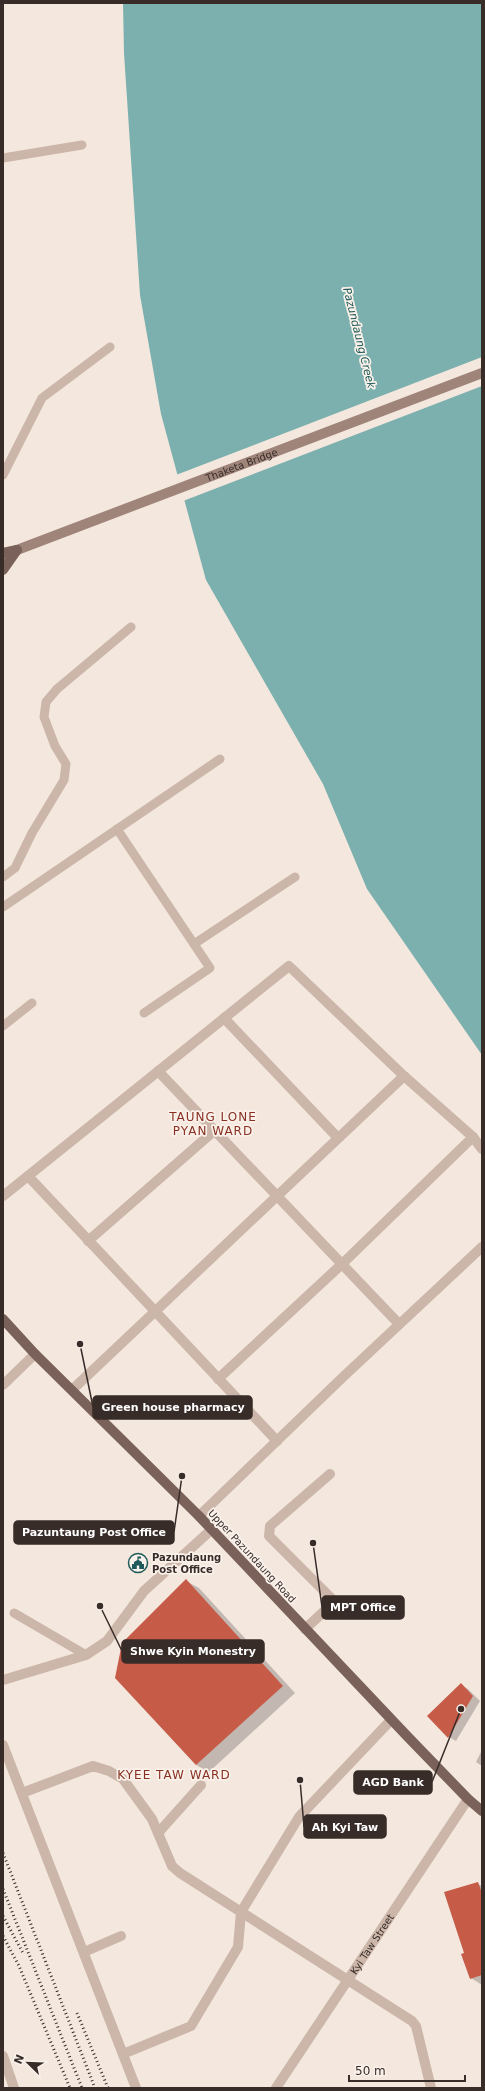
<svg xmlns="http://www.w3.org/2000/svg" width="485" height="2091" viewBox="0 0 485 2091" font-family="'DejaVu Sans',sans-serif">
  <rect width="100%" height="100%" fill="#f3e7de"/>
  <path fill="#7cb0ae" d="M123 3H482V1055L367 889 323 784 206 580 161 414 140 295 124 53Z"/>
  <path fill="#f3e7de" d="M482 357V386L183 501 176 475Z"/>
  <g fill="#0003">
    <path d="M186 1581 199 1588 295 1693 209 1772 196 1765 116 1678Z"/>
    <path d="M461 1685 468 1689 480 1701 456 1741 449 1737 429 1716Z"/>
    <path d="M482 1750V1766L476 1762Z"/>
    <path d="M478 1884 482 1886V1985L471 1978 465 1953Z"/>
  </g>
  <g fill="#c65b48">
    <path d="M186 1579 283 1686 196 1765 115 1678 122 1643Z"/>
    <path d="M461 1683 473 1696 448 1738 427 1716Z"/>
    <path d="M478 1882 482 1893V1975L470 1979 461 1954 464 1953 444 1892Z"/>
  </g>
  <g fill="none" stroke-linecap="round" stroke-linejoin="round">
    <g stroke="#cbb6a9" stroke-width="9">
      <path d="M3 158 82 145"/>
      <path d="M3 475 42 398 110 347"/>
      <path d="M117 829 210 968 144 1013"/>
      <path d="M3 877 15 868 32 833 64 780 66 764 55 746 44 717 46 702 57 689 131 627"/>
      <path d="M3 907 220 759"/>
      <path d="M194 944 295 877"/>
      <path d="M3 1026 32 1003"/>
      <path d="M14 1613 86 1655"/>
    </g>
    <g stroke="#cbb6a9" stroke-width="10">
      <path d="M224 1018 338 1138"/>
      <path d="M158 1071 399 1324"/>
      <path d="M28 1176 277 1441"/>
      <path d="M3 1196 289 966 404 1076 473 1137 482 1149"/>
      <path d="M88 1241 214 1131"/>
      <path d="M218 1379 342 1264 473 1137"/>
      <path d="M3 1385 35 1354"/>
      <path d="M73 1389 404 1076"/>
      <path d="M199 1516 343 1377 482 1247"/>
      <path d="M305 1629 333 1603 332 1599 269 1536 270 1526 330 1474"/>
      <path d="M3 1680 86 1655 107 1641 144 1591 211 1530"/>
      <path d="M3 1745 136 2088"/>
      <path d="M22 1793 93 1766 109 1771 123 1779 152 1819 172 1866 180 1873 412 2021 416 2026 431 2088"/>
      <path d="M158 1833 201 1785"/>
      <path d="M84 1952 121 1936"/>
      <path d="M123 2054 191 2026 238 1947 241 1912 299 1817 391 1720"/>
      <path d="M3 2056 14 2088"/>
      <path id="s1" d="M276 2088 468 1799"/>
    </g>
    <path stroke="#9f847a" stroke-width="10" id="s2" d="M3 561 17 550 482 373"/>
    <g stroke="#7a625a" stroke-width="10">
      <path d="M3 553 17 550"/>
      <path d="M3 570 17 550"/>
      <path d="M3 1319 35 1354 199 1516 408 1737 468 1799 482 1811"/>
    </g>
    <g stroke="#382c29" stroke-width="3" stroke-dasharray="1 3" stroke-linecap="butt">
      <path d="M3 1853 95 2088"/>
      <path d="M3 1889 82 2088"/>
      <path d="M3 1916 23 1953"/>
      <path d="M3 1936 19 1966 70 2088"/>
      <path d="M77 2013 108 2088"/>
    </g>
  </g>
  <defs>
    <g id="civic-ring" transform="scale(1)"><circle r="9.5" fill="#faf1ea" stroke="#1e5a59" stroke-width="1.5"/><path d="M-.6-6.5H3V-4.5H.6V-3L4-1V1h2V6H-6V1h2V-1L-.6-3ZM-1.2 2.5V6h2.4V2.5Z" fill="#1e5a59"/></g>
  </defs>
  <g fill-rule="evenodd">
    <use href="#civic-ring" x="138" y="1563"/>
  </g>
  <g text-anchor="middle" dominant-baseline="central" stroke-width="3.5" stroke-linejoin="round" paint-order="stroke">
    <g font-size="10" fill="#382c29" stroke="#faf1ea">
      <text stroke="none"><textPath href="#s2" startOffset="258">Thaketa Bridge</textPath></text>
      <text transform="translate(252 1556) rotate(47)">Upper Pazundaung Road</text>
      <text stroke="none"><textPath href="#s1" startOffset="173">Kyi Taw Street</textPath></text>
    </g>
    <g font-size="10" font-weight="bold" fill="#382c29" stroke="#faf1ea" text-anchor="start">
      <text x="152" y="1557">Pazundaung<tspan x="152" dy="12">Post Office</tspan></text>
    </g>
    <g font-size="11" font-style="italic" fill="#1e5a59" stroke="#faf1ea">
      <text transform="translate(359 338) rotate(76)">Pazundaung Creek</text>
    </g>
    <g font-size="12" letter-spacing="1" fill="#883122" stroke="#faf1ea">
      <text x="213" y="1117">TAUNG LONE<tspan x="213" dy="14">PYAN WARD</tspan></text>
      <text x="174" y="1775">KYEE TAW WARD</text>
    </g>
  </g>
  <path fill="none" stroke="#382c29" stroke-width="1.5" d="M80 1344L93 1407M182 1476L174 1532M313 1543L322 1607M100 1606L122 1651M461 1709L432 1782M300 1780L304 1827"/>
  <g fill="#382c29" stroke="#faf1ea" stroke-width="1.5">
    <circle cx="80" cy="1344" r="4"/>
    <circle cx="182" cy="1476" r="4"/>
    <circle cx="313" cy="1543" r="4"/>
    <circle cx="100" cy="1606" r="4"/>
    <circle cx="461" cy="1709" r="4"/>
    <circle cx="300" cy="1780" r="4"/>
  </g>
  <g fill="#382c29" stroke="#382c29" stroke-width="1.5">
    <rect x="93" y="1396" width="159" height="23" rx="4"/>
    <rect x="14" y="1521" width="160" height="23" rx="4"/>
    <rect x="322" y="1596" width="82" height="23" rx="4"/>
    <rect x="122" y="1640" width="142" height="23" rx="4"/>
    <rect x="354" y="1771" width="78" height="23" rx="4"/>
    <rect x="304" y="1815" width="82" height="23" rx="4"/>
  </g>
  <g font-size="11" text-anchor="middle" font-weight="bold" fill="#fff">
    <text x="173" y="1411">Green house pharmacy</text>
    <text x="94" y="1536">Pazuntaung Post Office</text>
    <text x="363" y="1611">MPT Office</text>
    <text x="193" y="1655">Shwe Kyin Monestry</text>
    <text x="393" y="1786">AGD Bank</text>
    <text x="345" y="1831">Ah Kyi Taw</text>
  </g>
  <rect width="485" height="2091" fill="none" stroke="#382c29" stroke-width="8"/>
  <g transform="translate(28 2063) rotate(293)" stroke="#faf1ea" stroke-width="3" paint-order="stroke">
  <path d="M0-3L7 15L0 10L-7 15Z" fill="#382c29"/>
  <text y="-6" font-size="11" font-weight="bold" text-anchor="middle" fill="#382c29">N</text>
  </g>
  <path d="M349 2075v6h116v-6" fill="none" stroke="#382c29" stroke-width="2"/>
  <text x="355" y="2075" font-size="12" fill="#382c29" stroke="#faf1ea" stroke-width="3" paint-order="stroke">50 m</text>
</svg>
